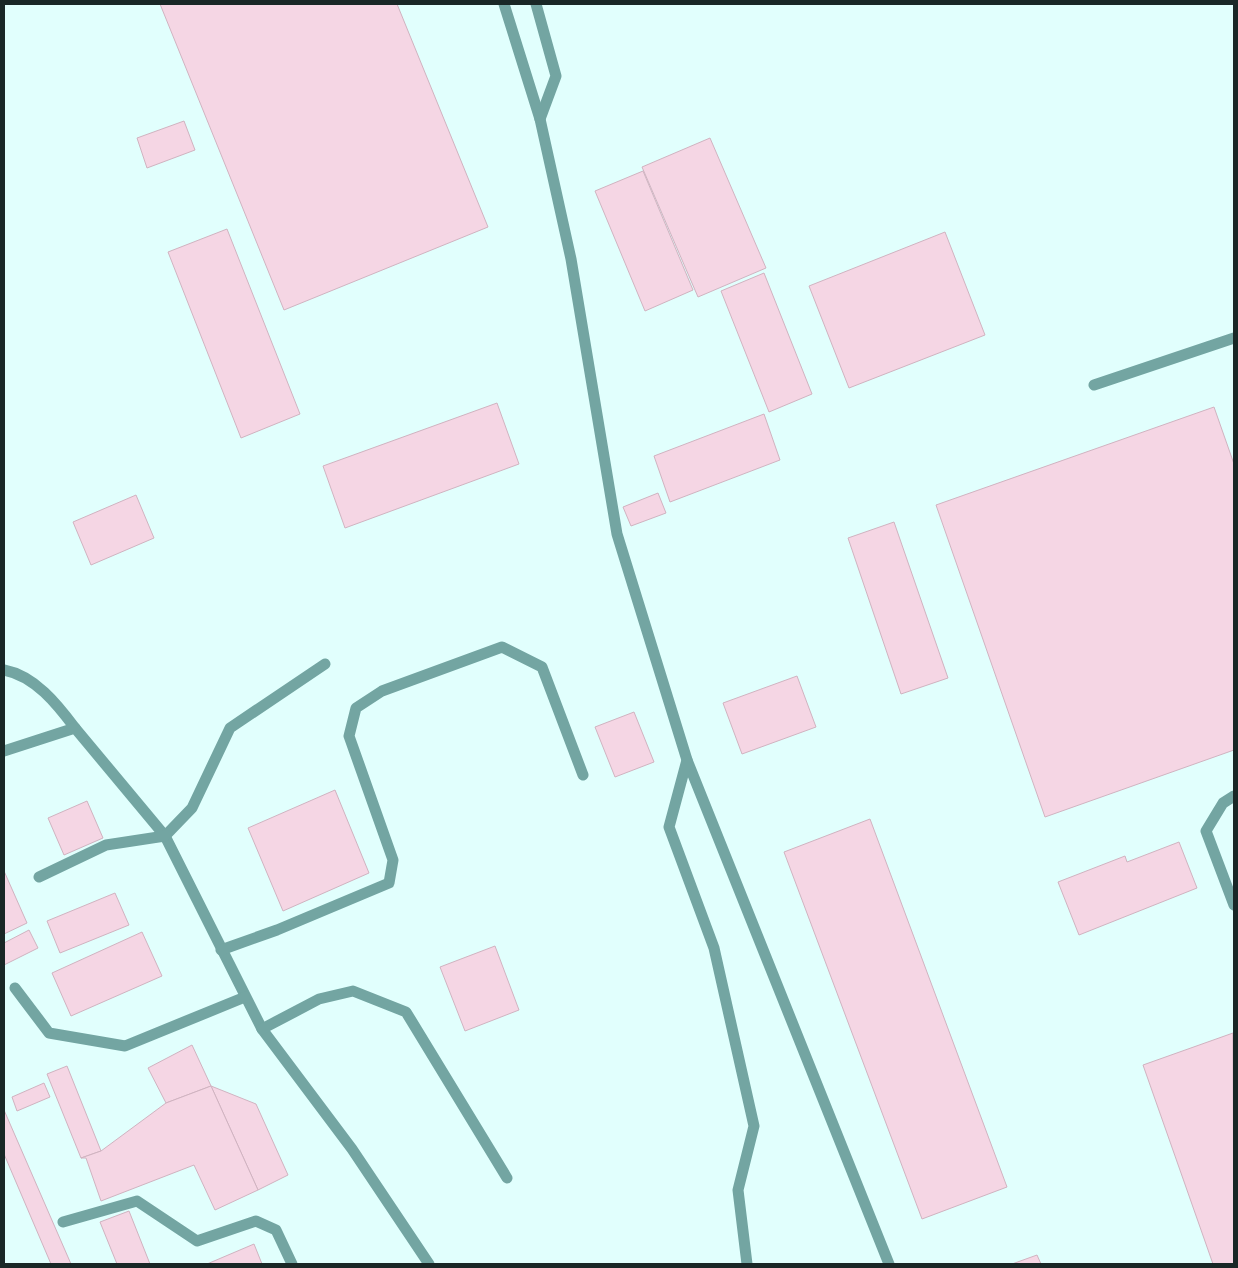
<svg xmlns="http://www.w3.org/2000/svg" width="1238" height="1268" viewBox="0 0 1238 1268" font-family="Lato,sans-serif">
  <rect width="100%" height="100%" fill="#e1fffd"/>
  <g fill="#f5d6e4" stroke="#d0b3c0">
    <path d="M160 4H397L488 227 284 310Z"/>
    <path d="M184 121 195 150 147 168 137 138Z"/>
    <path d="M710 138 766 268 698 297 642 167Z"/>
    <path d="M643 171 693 290 645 311 595 191Z"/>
    <path d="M227 229 300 414 241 438 168 252Z"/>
    <path d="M945 232 985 335 849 388 809 286Z"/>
    <path d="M764 273 812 394 769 412 721 291Z"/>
    <path d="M497 403 519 464 345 528 323 466Z"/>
    <path d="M1214 407 1234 464V750L1045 817 936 505Z"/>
    <path d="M764 414 780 460 670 502 654 456Z"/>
    <path d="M658 493 666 513 631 526 623 507Z"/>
    <path d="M136 495 154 538 91 565 73 522Z"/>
    <path d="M894 522 948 678 901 694 848 538Z"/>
    <path d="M797 676 816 727 742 754 723 703Z"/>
    <path d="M634 712 654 762 615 777 595 727Z"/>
    <path d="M335 790 369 873 283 911 248 828Z"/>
    <path d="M87 801 103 838 64 855 48 818Z"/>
    <path d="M870 819 1007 1187 922 1219 784 852Z"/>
    <path d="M1179 842 1197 888 1079 935 1058 882 1125 856 1127 862Z"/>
    <path d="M4 871 27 923 4 934Z"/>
    <path d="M115 893 129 925 60 953 47 921Z"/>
    <path d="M29 930 38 948 4 965V943Z"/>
    <path d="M142 932 162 976 71 1016 52 973Z"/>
    <path d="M495 946 519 1010 465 1031 440 967Z"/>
    <path d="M1233 1033 1234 1264H1213L1143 1065Z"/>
    <path d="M192 1045 211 1086 166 1103 148 1068Z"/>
    <path d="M67 1066 101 1151 81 1158 47 1074Z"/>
    <path d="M44 1083 50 1097 17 1111 12 1097Z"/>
    <path d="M211 1086 256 1104 288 1175 258 1190Z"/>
    <path d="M211 1086 258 1190 215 1210 194 1165 101 1201 86 1158H81L101 1151 166 1103Z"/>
    <path d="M4 1110 71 1264H51L4 1154Z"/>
    <path d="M129 1211 150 1264H117L100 1222Z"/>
    <path d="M254 1244 262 1264H207Z"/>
    <path d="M1037 1255 1041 1264H1012Z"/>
  </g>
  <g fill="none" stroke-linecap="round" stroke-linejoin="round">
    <g stroke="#73a5a2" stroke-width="11">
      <path d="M504 4 540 119 571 259 617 534 687 760 889 1264"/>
      <path d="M536 4 556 76 540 119"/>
      <path d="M1094 385 1234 338"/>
      <path d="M4 670C35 676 57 704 75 728"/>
      <path d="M4 751 75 728 165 836 262 1029 352 1149 429 1264"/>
      <path d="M687 760 669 827 714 948 754 1126 738 1190 747 1264"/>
      <path d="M1234 796 1223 803 1206 831 1234 905"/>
      <path d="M39 877 106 845 165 836 192 808 230 728 325 664"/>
      <path d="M221 950 277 930 389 883 393 860 349 736 356 708 382 691 502 647 542 667 583 775"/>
      <path d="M15 988 49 1033 125 1046 245 997"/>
      <path d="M262 1029 319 999 353 991 406 1012 507 1178"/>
      <path d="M63 1222 137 1201 197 1241 256 1221 276 1230 292 1264"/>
    </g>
  </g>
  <rect width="1238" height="1268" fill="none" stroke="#192726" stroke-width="10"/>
</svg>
